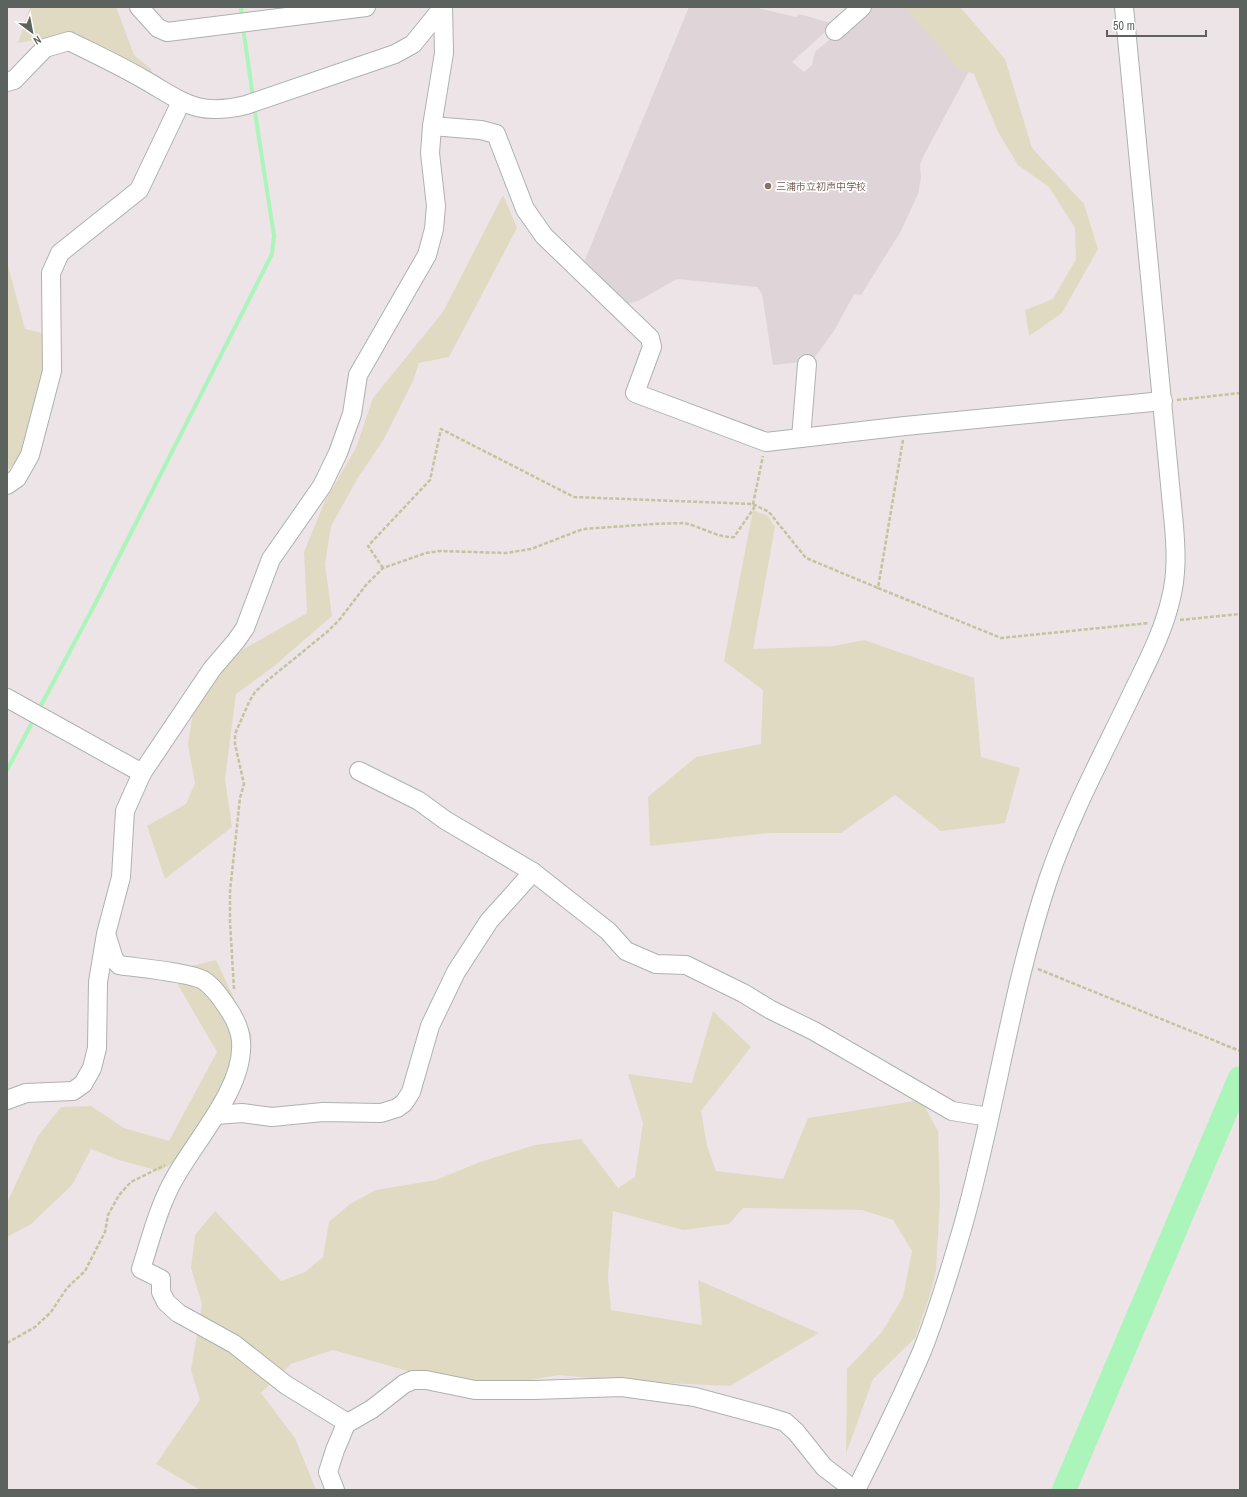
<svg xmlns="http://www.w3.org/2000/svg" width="1247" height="1497" viewBox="0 0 1247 1497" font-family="'Archivo Narrow','Noto Sans JP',sans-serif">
  <rect width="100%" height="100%" fill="#ece4e7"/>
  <path fill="#dfd5d9" d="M689 7H754L796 17 799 14 834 24 792 62 804 72 812 65 815 52 868 7H905L919 15 970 69 924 155 920 165 921 178 918 194 901 231 861 295 854 294 834 331 812 361 773 365 762 294 757 287 677 279 638 301 626 304 584 262Z"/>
  <g fill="#e1dac3">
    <path d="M30 7H116L134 55 151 69 153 77 69 34 18 43Z"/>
    <path d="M905 7H960L1005 59 1032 148 1084 204 1098 249 1062 313 1029 336 1025 310 1053 299 1076 259 1075 228 1049 187 1018 165 998 132 974 74 959 69Z"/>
    <path d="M503 195 517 228 449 357 419 363 413 381 384 439 359 476 331 526 325 564 332 616 273 667 236 694 225 779 232 827 165 879 147 826 186 804 195 783 188 745 195 699 242 650 307 613 304 552 325 501 356 448 373 398 443 312Z"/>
    <path d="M7 262 25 329 46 334 41 396 24 456 7 470Z"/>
    <path d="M753 510 768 516 775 527 753 649 834 646 864 640 974 678 981 757 1020 768 1005 823 941 831 895 795 841 833H769L650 846 648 797 696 757 761 744 763 690 724 661Z"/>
    <path d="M216 960 252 1036 244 1071 232 1113 183 1157 159 1171 119 1160 91 1149 72 1185 31 1224 7 1237V1203L38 1136 61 1107 91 1106 124 1128 169 1141 217 1052 170 971Z"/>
    <path d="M713 1011 751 1047 701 1111 707 1146 716 1171 783 1179 808 1118 921 1100 938 1131 940 1199 936 1271 930 1295 915 1338 873 1379 846 1454 847 1369 882 1332 903 1297 912 1251 893 1220 862 1210 743 1208 729 1224 683 1230 613 1211 608 1277 611 1310 702 1325 698 1280 819 1333 730 1386 622 1381 559 1375 507 1384 415 1373 333 1350 291 1364 261 1393 295 1438 316 1490H200L156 1464 200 1400 191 1370 202 1304 191 1268 195 1235 215 1211 281 1281 305 1272 323 1257 329 1222 350 1204 376 1190 436 1180 480 1162 535 1145 581 1139 618 1188 635 1177 643 1123 628 1074 692 1083Z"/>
  </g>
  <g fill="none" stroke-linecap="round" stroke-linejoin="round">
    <g stroke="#abf4ba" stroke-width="4">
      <path d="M241 7 242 18"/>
      <path d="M243 27 253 97"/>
      <path d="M38 711 95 604 272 254 274 236 254 106"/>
      <path d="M7 770 34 719"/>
    </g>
    <path stroke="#abf4ba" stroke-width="24" d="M1064 1490 1240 1078"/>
    <g stroke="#adb2af" stroke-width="20">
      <g id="minor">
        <path d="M139 7 158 28 167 32 366 7"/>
        <path d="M835 31 862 7"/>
        <path d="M7 82 14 80 45 48 69 41C93 53 119 65 143 79 184 102 196 117 246 105L395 54 413 44 443 7"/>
        <path d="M432 126 481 130 496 134 525 209 544 236 650 338 652 347 635 393 766 442 905 426 1163 401"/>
        <path d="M801 438 807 364"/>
        <path d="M7 485 17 478 30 455 52 371 51 273 60 253 139 190 181 102"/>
        <path d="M7 698 142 773"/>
        <path d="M359 771 419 801 445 820 533 872 608 931 626 951 656 964 686 965 743 993 771 1010 814 1031 952 1111 989 1117"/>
        <path d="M107 937 114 959 119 965C139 968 187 972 203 980 213 986 221 998 227 1007 234 1017 240 1028 241 1041 245 1089 193 1142 172 1183 158 1209 150 1241 141 1269L161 1279V1292L166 1302 178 1313 234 1344 286 1385 346 1422V1424"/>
        <path d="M7 1100 26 1093 73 1091 83 1084 92 1068 97 1048 98 982 106 934 121 877 125 811 142 773 212 669 236 641 245 628 271 559 322 486 338 453 352 414 358 375 427 255 434 229 436 206 430 153 432 126 444 53 443 7"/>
        <path d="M216 1115 242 1113 272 1117 323 1112 381 1113 397 1108 404 1103 411 1092 430 1026 456 972 489 921 533 872"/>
        <path d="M335 1490 328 1472 335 1450 346 1424 372 1409 404 1384 413 1380H426L475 1390H535L621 1387 695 1397 769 1417 785 1422 796 1432 824 1467 854 1490"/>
        <path d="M856 1490C879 1444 902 1398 922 1351 938 1311 950 1270 962 1229 995 1114 1010 994 1048 880 1069 818 1100 760 1128 702 1144 668 1163 634 1171 598 1177 574 1176 550 1174 526L1124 7"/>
      </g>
    </g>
    <g stroke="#c2c49f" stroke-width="2.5" stroke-dasharray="4 2" stroke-linecap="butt">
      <path d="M1177 400 1240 393"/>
      <path d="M903 440 878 588 1001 638 1149 623"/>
      <path d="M383 568 368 546 430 480 441 429 574 497 753 504 769 512 806 558 878 588"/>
      <path d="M1180 620 1240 614"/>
      <path d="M1038 969 1240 1051"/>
      <path d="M234 989 230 922V891L240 798 244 784 235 744V734L249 702 255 692 268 680 327 632 340 619 366 585 383 568 426 553 440 551 506 553 531 549 583 529 654 524 684 523C699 526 721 539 734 537L754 508 753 504 763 456"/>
      <path d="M7 1343 35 1327 51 1312 67 1288 85 1271 105 1232 108 1215 119 1195 131 1182 165 1165"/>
    </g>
    <use href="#minor" stroke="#fff" stroke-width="18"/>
  </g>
  <circle fill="#8d6e63" stroke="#fff" stroke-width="1.5" cx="768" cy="186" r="4"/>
  <g text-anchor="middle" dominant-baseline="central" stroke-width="3.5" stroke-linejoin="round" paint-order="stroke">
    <g font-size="10" fill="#785e54" stroke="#fff" text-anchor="start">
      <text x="776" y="186">三浦市立初声中学校</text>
    </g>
  </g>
  <rect width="1247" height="1497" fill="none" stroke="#5c625e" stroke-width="16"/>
  <g transform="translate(32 32) rotate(148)" stroke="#ffffff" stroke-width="3" paint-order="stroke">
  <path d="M0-3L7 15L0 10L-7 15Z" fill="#5c625e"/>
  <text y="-6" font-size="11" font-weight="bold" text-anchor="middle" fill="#5c625e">N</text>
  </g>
  <path d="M1107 30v6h99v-6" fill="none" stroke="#5c625e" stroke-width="2"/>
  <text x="1113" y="30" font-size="12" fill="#5c625e" stroke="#ffffff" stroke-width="3" paint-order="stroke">50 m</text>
</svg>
